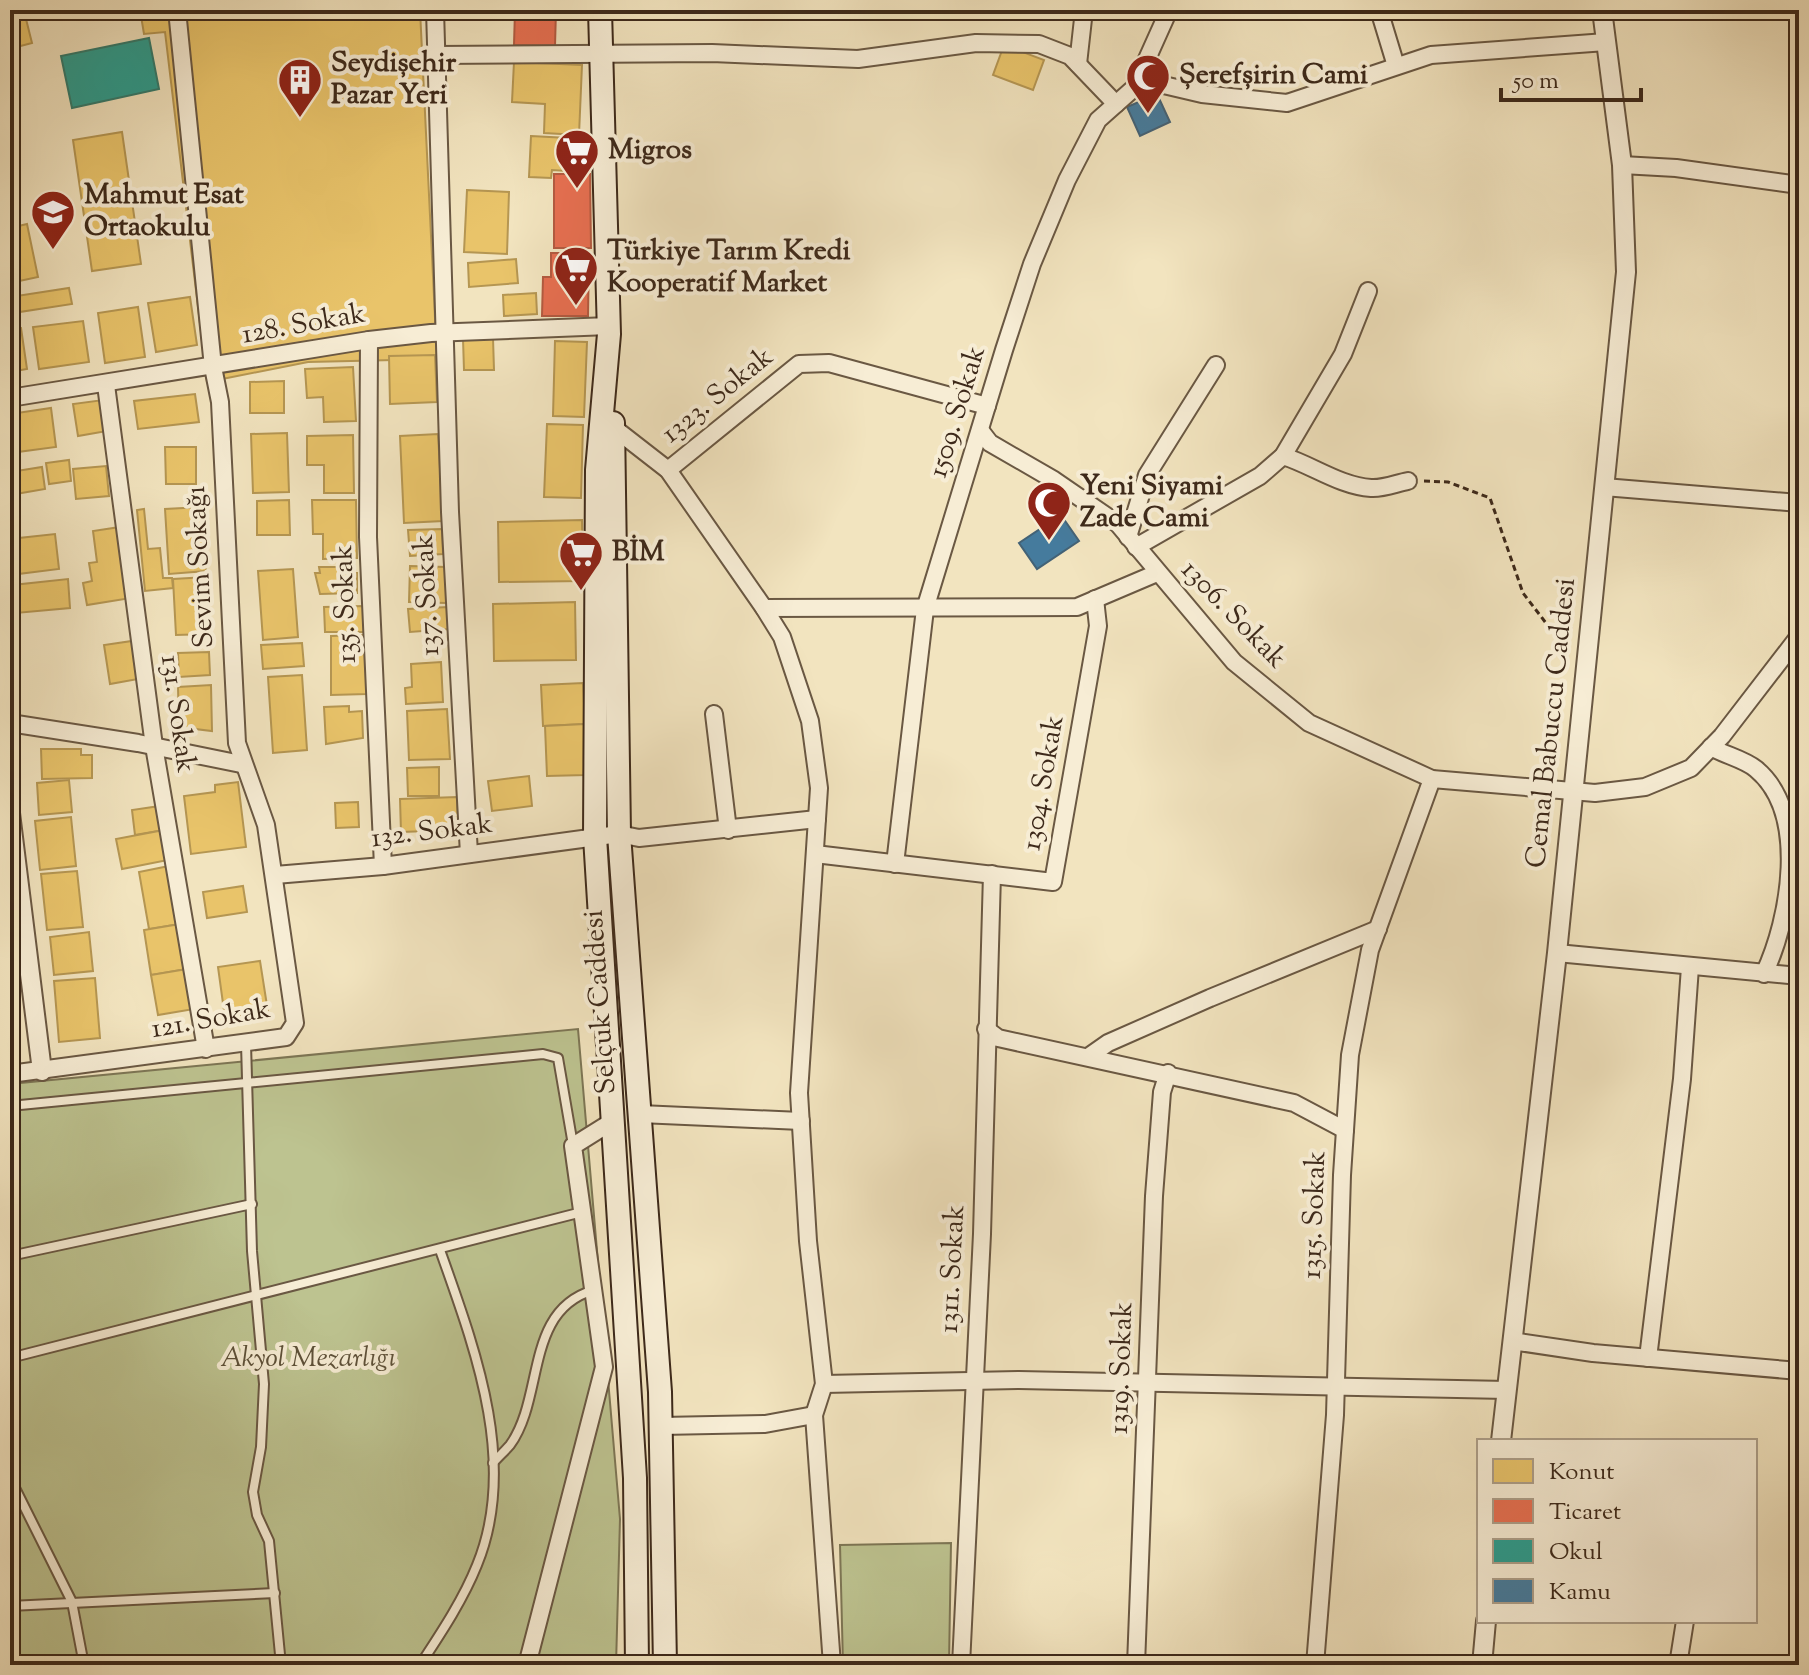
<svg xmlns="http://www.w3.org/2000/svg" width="1809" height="1675" viewBox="0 0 1809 1675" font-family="'Sorts Mill Goudy',serif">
  <rect width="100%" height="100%" fill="#f2e4bf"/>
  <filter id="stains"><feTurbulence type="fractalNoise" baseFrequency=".0025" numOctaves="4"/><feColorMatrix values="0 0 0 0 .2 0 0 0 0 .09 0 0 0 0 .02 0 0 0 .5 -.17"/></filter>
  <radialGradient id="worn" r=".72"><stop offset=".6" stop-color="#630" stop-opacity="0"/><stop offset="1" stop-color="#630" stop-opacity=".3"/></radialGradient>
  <g fill="#bdc390" stroke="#7d7655" stroke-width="2">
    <path d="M578 1029 620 1519 616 1665H10V1084Z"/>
    <path d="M951 1543 949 1665H843L840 1545Z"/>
  </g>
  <g fill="#e9c46a" stroke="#b59652" stroke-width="2">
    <path d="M140 10H420L437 359 308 362 207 382 165 32 144 34Z"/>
    <path d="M25 15 32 43 13 48 10 18Z"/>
    <path d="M1004 45 1044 60 1033 90 993 75Z"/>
    <path d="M514 62 582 65 579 135 544 133 545 104 512 102Z"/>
    <path d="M122 132 141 264 92 271 73 140Z"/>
    <path d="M531 136 568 138 567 171 552 170 551 178 529 177Z"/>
    <path d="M467 190 509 192 507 254 464 252Z"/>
    <path d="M27 224 38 277 10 283V228Z"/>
    <path d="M516 259 518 283 469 287 468 263Z"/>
    <path d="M69 288 72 304 13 313 10 297Z"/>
    <path d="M536 293 537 314 504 316 503 295Z"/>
    <path d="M190 297 197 345 156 352 148 303Z"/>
    <path d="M138 307 145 357 105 363 98 313Z"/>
    <path d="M83 321 89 362 39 369 33 327Z"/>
    <path d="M21 328 27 369 10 372V329Z"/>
    <path d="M493 338 494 370H464L463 339Z"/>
    <path d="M555 341 587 342 584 417 553 416Z"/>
    <path d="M435 355 437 402 390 404 389 356Z"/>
    <path d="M353 367 356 421 324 422 323 397 307 398 305 369Z"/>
    <path d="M284 381V413H250V382Z"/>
    <path d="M195 394 199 422 138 429 134 401Z"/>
    <path d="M103 400 107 431 78 436 73 404Z"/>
    <path d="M51 408 56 447 10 453V414Z"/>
    <path d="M547 424 583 425 581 498 544 497Z"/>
    <path d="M287 433 289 492 253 493 251 434Z"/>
    <path d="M438 434 443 521 404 523 400 436Z"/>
    <path d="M353 435 354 493H324V465H307V436Z"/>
    <path d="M165 447H196V484H166Z"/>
    <path d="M69 460 71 481 49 484 46 463Z"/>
    <path d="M106 466 109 496 76 499 73 469Z"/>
    <path d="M42 467 45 489 10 495V472Z"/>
    <path d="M289 500 290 535H257V501Z"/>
    <path d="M312 500H356L357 558 323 559V534H313Z"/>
    <path d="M202 507 206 571 169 574 165 509Z"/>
    <path d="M144 509 148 549 160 548 163 578H172L173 588 145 591 137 510Z"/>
    <path d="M582 520 583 581 499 582 498 522Z"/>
    <path d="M120 527 131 598 87 605 83 583 92 581 89 563 97 562 93 531Z"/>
    <path d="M442 529 443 554 410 556 408 530Z"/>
    <path d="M55 534 59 569 10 575V539Z"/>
    <path d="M410 566 446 567V603L409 602Z"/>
    <path d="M319 567H347V573H357V593L320 594 315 573H320Z"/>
    <path d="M293 569 298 637 263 640 258 571Z"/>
    <path d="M207 577 209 634 176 635 173 579Z"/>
    <path d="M68 579 70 608 16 613 13 585Z"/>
    <path d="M575 602 576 660 494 661 493 604Z"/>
    <path d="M363 606 364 632H325L324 607Z"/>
    <path d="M448 607 449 629 410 632 408 609Z"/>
    <path d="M366 635 367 694 331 695V636Z"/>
    <path d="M132 641 138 679 110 684 104 645Z"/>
    <path d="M302 643 304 666 263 669 261 645Z"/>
    <path d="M209 652 210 675 179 677 178 653Z"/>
    <path d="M441 662 443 702 406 704 405 688 412 687 411 664Z"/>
    <path d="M302 675 307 750 273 753 268 677Z"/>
    <path d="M583 683 585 724 543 726 541 685Z"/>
    <path d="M211 685 212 731 179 727 178 687Z"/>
    <path d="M349 706V712L362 711 363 738 326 744 324 707Z"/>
    <path d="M447 709 450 759 409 760 407 711Z"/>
    <path d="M585 724 586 775 547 776 545 726Z"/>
    <path d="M41 749H81V755H92V778L42 779Z"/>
    <path d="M439 767V796H408L407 768Z"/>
    <path d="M529 776 532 806 492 811 488 781Z"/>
    <path d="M69 780 72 812 39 815 37 783Z"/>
    <path d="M238 782 246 847 191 854 184 796 215 792V785Z"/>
    <path d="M457 797 458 830 401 832 400 799Z"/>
    <path d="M358 802 359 827 336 828 335 803Z"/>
    <path d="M160 806 164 830 135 835 132 810Z"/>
    <path d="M71 817 76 866 40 870 35 821Z"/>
    <path d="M164 830 168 860 122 869 116 839Z"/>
    <path d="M169 866 180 924 149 929 139 872Z"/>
    <path d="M77 871 83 927 47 930 41 874Z"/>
    <path d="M243 886 247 912 207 918 203 892Z"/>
    <path d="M180 924 187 969 151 975 144 930Z"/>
    <path d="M89 932 93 971 54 975 50 937Z"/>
    <path d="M260 961 268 1012 225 1018 218 967Z"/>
    <path d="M187 969 194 1009 158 1015 151 975Z"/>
    <path d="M95 978 100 1038 59 1042 54 981Z"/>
  </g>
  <g fill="#e76f51" stroke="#b45a40" stroke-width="2">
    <path d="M515 10H556L555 46 514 45Z"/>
    <path d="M554 174H590L591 248H554Z"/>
    <path d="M551 253H589L588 316H542L543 277H551Z"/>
  </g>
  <path fill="#2a9d8f" stroke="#307a6c" stroke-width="2" d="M149 38 159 89 72 108 61 56Z"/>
  <g fill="#457b9d" stroke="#436276" stroke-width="2">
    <path d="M1157 94 1170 122 1140 136 1127 107Z"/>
    <path d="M1061 515 1079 541 1037 569 1019 543Z"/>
  </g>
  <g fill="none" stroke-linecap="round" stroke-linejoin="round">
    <g stroke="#6a5843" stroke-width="12">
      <g id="service">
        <path d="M246 1044 252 1251 264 1384 261 1447 253 1492 257 1515 269 1541 281 1665"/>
        <path d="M10 1106 543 1054 558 1058 573 1145"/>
        <path d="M10 1256 252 1204"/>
        <path d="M10 1358 582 1212"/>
        <path d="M493 1463C498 1457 505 1451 510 1445 545 1397 524 1310 594 1290"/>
        <path d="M10 1478 72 1602 84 1665"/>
        <path d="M10 1606 275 1593"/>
        <path d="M420 1665C441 1633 463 1600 477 1565 519 1463 474 1346 440 1250"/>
      </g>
    </g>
    <g stroke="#6a5843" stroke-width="20">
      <g id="minor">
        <path d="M435 10 450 512 469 854"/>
        <path d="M1379 10 1396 66"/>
        <path d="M436 55 712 53 858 59 976 43 1039 44 1070 56 1116 104"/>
        <path d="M1078 64 1084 10"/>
        <path d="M1138 79 1202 94 1287 103 1431 55 1606 42"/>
        <path d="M1622 165 1676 168 1799 185"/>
        <path d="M369 340 368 537 383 866"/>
        <path d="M106 385 154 746 206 1049"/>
        <path d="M10 398 369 340 431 333 609 326"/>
        <path d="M614 428 668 470 764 608 782 637 810 721 819 788 799 1093 808 1241 824 1384 814 1415 832 1665"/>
        <path d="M980 430 990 443 1054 480 1118 524 1234 662 1309 723 1432 779 1595 793 1645 787 1691 768 1722 736 1799 636"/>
        <path d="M1283 456C1312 465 1340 486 1371 488 1383 489 1397 483 1408 481"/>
        <path d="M668 470 799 364 829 363 987 406"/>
        <path d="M1604 487 1799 503"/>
        <path d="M1128 537 1147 475 1216 365"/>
        <path d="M1136 547 1260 476 1283 456 1343 354 1368 291"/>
        <path d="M764 608 1077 607 1157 573"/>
        <path d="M714 714 728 830"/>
        <path d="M10 723 138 743 241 764"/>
        <path d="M1711 747C1724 755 1744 759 1756 769 1809 813 1790 919 1764 974"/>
        <path d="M815 854 1053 882 1098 626 1095 599"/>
        <path d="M895 864 925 609 1004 350 1032 264 1067 180 1098 120 1134 88 1169 10"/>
        <path d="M275 875 383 866 619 834 639 838 817 819"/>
        <path d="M1557 953 1799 976"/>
        <path d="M986 1029 998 1038 1294 1103 1345 1130"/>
        <path d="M1088 1057 1108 1043 1210 998 1378 929"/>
        <path d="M10 1074 286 1037 295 1023 266 825 237 743 220 402 213 367 177 10"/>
        <path d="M640 1114 801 1121"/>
        <path d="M1512 1341 1593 1353 1799 1371"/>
        <path d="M1648 1358 1682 1079 1690 967"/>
        <path d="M824 1384 1019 1380 1507 1390"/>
        <path d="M661 1426 765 1424 814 1415"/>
        <path d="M527 1665 604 1367 573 1146 613 1121"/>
        <path d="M961 1665 982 1234 992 874"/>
        <path d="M1136 1665 1154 1196 1162 1092 1168 1073"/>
        <path d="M1315 1665 1335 1415 1342 1175 1350 1055 1370 950 1432 779"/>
        <path d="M1678 1665 1685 1621"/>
      </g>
    </g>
    <g stroke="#6a5843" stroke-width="22">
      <g id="tertiary">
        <path d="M10 813 42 1071"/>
        <path d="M1501 1441 1557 953 1626 272 1622 165 1602 10"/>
        <path d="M1482 1665 1486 1621"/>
      </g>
    </g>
    <g stroke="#3d291a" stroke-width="26">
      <g id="secondary">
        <path d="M600 10 609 334 597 470 595 837 635 1478 637 1665"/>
        <path d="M613 423 619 834 660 1392 665 1665"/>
      </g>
    </g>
    <path stroke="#3d291a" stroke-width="3" stroke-dasharray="6 4" stroke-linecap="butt" d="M1424 481 1448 482 1490 498 1523 593 1549 627 1573 629"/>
    <use href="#service" stroke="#f7edd5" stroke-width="8"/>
    <use href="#minor" stroke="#f7edd5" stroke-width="16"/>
    <use href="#tertiary" stroke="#f7edd5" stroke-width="18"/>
    <use href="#secondary" stroke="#f7edd5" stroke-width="22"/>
  </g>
  <defs>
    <g id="mosque-pin" transform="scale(2.3)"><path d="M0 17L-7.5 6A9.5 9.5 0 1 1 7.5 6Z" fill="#8f2418" stroke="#f7edd5"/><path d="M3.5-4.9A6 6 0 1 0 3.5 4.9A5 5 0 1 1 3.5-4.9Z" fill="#fff"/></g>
    <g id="building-pin" transform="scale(2.3)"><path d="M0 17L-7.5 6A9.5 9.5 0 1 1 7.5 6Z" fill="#8f2418" stroke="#f7edd5"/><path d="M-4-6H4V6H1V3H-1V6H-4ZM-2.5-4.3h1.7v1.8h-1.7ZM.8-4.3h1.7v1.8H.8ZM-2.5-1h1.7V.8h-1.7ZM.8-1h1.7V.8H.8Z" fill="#fff"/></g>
    <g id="supermarket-pin" transform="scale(2.3)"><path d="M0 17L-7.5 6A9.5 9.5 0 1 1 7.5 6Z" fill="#8f2418" stroke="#f7edd5"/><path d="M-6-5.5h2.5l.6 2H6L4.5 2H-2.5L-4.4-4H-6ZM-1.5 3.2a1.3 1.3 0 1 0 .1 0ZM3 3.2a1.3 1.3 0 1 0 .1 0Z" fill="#fff"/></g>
    <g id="school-pin" transform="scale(2.3)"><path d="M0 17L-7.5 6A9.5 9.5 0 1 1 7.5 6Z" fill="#8f2418" stroke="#f7edd5"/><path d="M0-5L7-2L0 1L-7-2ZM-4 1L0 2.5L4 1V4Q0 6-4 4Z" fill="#fff"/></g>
  </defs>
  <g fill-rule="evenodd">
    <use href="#mosque-pin" x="1148" y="76"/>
    <use href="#building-pin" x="300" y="80"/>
    <use href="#supermarket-pin" x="577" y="151"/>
    <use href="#school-pin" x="53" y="212"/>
    <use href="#supermarket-pin" x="576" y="268"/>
    <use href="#mosque-pin" x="1049" y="503"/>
    <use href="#supermarket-pin" x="581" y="553"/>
  </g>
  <g text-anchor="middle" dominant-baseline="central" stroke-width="8" stroke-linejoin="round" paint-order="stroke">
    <g font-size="28" font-weight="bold" fill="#3d291a" stroke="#f7edd5" text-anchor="start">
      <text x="331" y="64">Seydişehir<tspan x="331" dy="32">Pazar Yeri</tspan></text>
      <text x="1179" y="76">Şerefşirin Cami</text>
      <text x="608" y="151">Migros</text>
      <text x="84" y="196">Mahmut Esat<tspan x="84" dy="32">Ortaokulu</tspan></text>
      <text x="607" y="252">Türkiye Tarım Kredi<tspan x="607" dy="32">Kooperatif Market</tspan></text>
      <text x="1080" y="487">Yeni Siyami<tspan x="1080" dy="32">Zade Cami</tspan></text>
      <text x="612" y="553">BİM</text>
    </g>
    <g font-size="28" fill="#3d291a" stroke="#f7edd5">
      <text transform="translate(304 325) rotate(-10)">128. Sokak</text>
      <text transform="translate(718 396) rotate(-39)">1323. Sokak</text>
      <text transform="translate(958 412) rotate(-73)">1509. Sokak</text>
      <text transform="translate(201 567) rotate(-93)">Sevim Sokağı</text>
      <text transform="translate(428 595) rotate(-93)">137. Sokak</text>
      <text transform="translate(346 604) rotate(-92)">135. Sokak</text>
      <text transform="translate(1233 615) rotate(46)">1306. Sokak</text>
      <text transform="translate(177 714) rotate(82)">131. Sokak</text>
      <text transform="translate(1552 723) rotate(-84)">Cemal Babuccu Caddesi</text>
      <text transform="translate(1044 783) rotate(-80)">1304. Sokak</text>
      <text transform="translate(432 832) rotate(-7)">132. Sokak</text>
      <text transform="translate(601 1002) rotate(-94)">Selçuk Caddesi</text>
      <text transform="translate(211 1020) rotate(-10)">121. Sokak</text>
      <text transform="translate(1315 1215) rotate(-88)">1315. Sokak</text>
      <text transform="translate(953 1269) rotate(-87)">1311. Sokak</text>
      <text transform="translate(1122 1368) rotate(-88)">1319. Sokak</text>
    </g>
    <g font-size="28" font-style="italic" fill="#5d5038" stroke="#f7edd5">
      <text x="308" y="1359">Akyol Mezarlığı</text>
    </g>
  </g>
  <rect width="1809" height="1675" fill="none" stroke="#f2e4bf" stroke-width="40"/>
  <rect x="12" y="12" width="1785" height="1651" fill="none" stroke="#3d291a" stroke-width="4"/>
  <rect x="20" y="20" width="1769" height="1635" fill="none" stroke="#3d291a" stroke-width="2"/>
  <rect x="1477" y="1439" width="280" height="184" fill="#f7edd5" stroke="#ad9f8a" stroke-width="2"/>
  <rect x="1493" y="1459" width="40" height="24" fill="#e9c46a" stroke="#ad9f8a" stroke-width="2"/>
  <text x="1549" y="1479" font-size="24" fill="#3d291a">Konut</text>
  <rect x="1493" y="1499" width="40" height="24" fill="#e76f51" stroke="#ad9f8a" stroke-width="2"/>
  <text x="1549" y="1519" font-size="24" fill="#3d291a">Ticaret</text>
  <rect x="1493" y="1539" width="40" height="24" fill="#2a9d8f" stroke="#ad9f8a" stroke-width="2"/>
  <text x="1549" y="1559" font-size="24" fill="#3d291a">Okul</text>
  <rect x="1493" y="1579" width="40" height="24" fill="#457b9d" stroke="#ad9f8a" stroke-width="2"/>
  <text x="1549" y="1599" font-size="24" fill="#3d291a">Kamu</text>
  <path d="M1501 88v12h140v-12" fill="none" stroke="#3d291a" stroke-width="4"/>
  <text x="1513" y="88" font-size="24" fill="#3d291a" stroke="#f7edd5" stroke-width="6" paint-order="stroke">50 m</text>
  <rect width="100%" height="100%" filter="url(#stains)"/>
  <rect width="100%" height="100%" fill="url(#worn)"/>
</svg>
